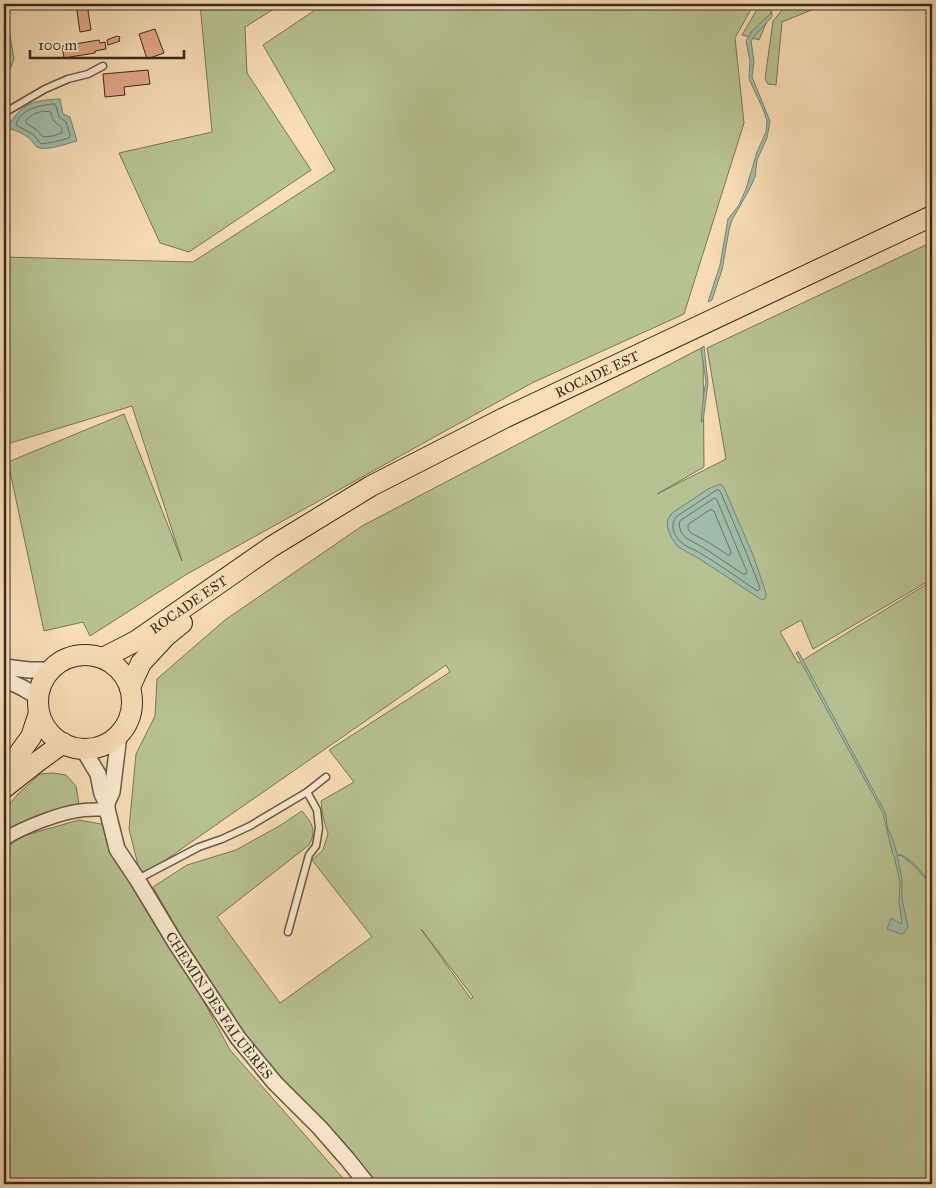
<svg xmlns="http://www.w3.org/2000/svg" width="936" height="1188" viewBox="0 0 936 1188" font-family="'IM FELL Great Primer',serif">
  <rect width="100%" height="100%" fill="#f8ddb6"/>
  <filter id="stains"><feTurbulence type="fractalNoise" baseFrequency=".004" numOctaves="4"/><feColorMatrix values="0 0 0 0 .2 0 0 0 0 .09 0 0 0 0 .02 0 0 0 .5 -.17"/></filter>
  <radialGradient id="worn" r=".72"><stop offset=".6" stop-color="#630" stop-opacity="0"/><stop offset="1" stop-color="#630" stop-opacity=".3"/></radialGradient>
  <g fill="#b7c292" stroke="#77765a" fill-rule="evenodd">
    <path d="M200 4H282L245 27 247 73 311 170 189 252 160 243 119 153 212 132Z"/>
    <path d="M324 4H754L735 38 744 123 684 314 532 383 187 574 90 636 83 622 44 631 8 462 124 414 182 561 132 406 4 445V257L193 262 335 170 263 45Z"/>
    <path d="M760 4H786L788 5 789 4H826L782 22 776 85 768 84 765 79 773 21 782 10 774 5 759 40 742 35Z"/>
    <path d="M6 14 14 59 6 79 4 80V15Z"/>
    <path d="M932 242V579L813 649 801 620 780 632 798 663 932 581V1184H367L312 1109 256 1051 236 1023 218 992 180 934 153 887 187 865 236 850 281 825 302 811C312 823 317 830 309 845L217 917 280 1003 372 937 312 860 323 850 328 834 323 817 321 801 354 782 329 750 450 672 446 665 141 877 129 829 136 754 155 716 157 679 225 620 362 526 703 347 704 467 657 494 726 459 707 348ZM421 929 473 997 471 999Z"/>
    <path d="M53 773 66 775 76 786 79 804 14 827 4 834V811L17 795 40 774Z"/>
    <path d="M79 820 112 826 148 898 230 1050 348 1184H4V849L23 836Z"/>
  </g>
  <g fill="#9fbda9" stroke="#758373">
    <path d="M772 12V17L755 35 751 41 754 61 752 77 770 121 767 138 757 160 755 177 749 190 732 220 729 230 722 270 712 300 708 302 720 265 728 219 739 205 746 189 757 152 766 132 767 121 763 109 749 79 750 61 746 41 752 31Z"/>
    <path d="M60 99 63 114 70 117 77 141C68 143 45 152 37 147 34 145 32 141 29 138 23 133 15 130 7 128 21 103 34 100 60 99Z"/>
    <path d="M704 346 708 383 703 421 701 422 704 392 706 382 701 348Z"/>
    <path d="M720 484 723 486 725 490 753 555 766 593V598L762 600 698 558 678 547 671 537 667 526 668 519 672 513 708 489Z"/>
    <path d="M798 651 886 814 887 827 892 837 897 854C911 856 923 874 932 885V886L914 866 902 856 897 855 902 879V899L908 927 904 933 901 934 887 929 891 918 901 924 902 922 899 902 900 882 894 856 893 855C890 841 886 827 883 813L796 653Z"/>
  </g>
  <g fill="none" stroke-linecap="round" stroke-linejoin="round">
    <g stroke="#6b7465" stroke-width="1">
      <path d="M54 104 56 106 59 117 66 122 70 135 69 138 54 142 41 144 34 135 16 125C20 109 40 105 54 104Z"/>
      <path d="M43 111 51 112C51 116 52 119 55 122 60 127 63 125 62 133L53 136 43 137 38 131 26 123V120L32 115Z"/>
      <path d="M717 490H719L721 493 748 557 760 588 758 591 756 590C738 578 719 564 700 553 694 549 685 547 680 541 673 534 670 525 676 517Z"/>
      <path d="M715 498 717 500 747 572 746 574H743L704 548 686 538 681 532 679 525 680 521Z"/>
      <path d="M710 510H712L714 511 731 552 730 555H728L708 542 691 533 688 529V525Z"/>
    </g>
  </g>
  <g fill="#e4a787" stroke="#372b21">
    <path d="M76 4H87L91 30 80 32Z"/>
    <path d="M155 29 164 53 147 59 139 34Z"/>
    <path d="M117 36 120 37 119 40 120 41 108 45 107 40Z"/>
    <path d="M99 40 100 43 105 42 106 49 95 51V53L64 58 62 46Z"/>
    <path d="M148 70 150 84 124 87 125 95 105 97 103 74Z"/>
  </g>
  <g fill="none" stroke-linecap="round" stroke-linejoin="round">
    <g stroke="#675846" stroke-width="9">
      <g id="service">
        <path d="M4 113 45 89 68 79 88 74 103 66"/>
        <path d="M138 879 199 847 222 839 250 826 307 792 326 777"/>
        <path d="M288 932 309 855 316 846 319 828 317 810 307 792"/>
      </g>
    </g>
    <g stroke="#675846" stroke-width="15">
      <path id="minor" d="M4 839C24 827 61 812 84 810 92 809 99 810 107 809"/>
    </g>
    <g stroke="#675846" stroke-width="18">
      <g id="tertiary">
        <path d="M4 667 29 670H50"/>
        <path d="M4 679 23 688 38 697"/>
        <path id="s1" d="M83 749 98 774 102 794 107 803V809L117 849 137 879 175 942 238 1038 275 1083 320 1128 348 1160 367 1184"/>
        <path d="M107 803 112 792 119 735"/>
      </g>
    </g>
    <g stroke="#372b21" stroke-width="22">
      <g id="primary">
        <circle cx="85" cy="702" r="47"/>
        <path id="s2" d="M103 658 136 641 271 547 371 486 504 418 932 216"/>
        <path d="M130 687 141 663 166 636 182 623"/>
        <path d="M4 774 31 737 39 713"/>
        <path d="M4 788 37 762 63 743"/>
      </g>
    </g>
    <use href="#service" stroke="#fae9d0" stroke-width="6"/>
    <use href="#minor" stroke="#fae9d0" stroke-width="12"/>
    <use href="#tertiary" stroke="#fae9d0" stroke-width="15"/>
    <use href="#primary" stroke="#f8ddb6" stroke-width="20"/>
  </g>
  <g text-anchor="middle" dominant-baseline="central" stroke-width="4.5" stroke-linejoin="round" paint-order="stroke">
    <g font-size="14" fill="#372b21" stroke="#fae9d0">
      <text stroke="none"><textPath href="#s2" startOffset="571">ROCADE EST</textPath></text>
      <text stroke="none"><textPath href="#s2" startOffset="101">ROCADE EST</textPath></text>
      <text stroke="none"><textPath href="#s1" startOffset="294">CHEMIN DES FALUÈRES</textPath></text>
    </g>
  </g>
  <rect width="936" height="1188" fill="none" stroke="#f8ddb6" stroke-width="20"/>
  <rect x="5" y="5" width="926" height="1178" fill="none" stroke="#372b21" stroke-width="2.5"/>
  <rect x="10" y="10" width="916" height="1168" fill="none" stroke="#372b21"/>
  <path d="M30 50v8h154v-8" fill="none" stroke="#372b21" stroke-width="2.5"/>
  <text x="38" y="50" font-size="15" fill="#372b21" stroke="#fae9d0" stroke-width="4" paint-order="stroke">100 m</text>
  <rect width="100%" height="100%" filter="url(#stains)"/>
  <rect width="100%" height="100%" fill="url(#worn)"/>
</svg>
